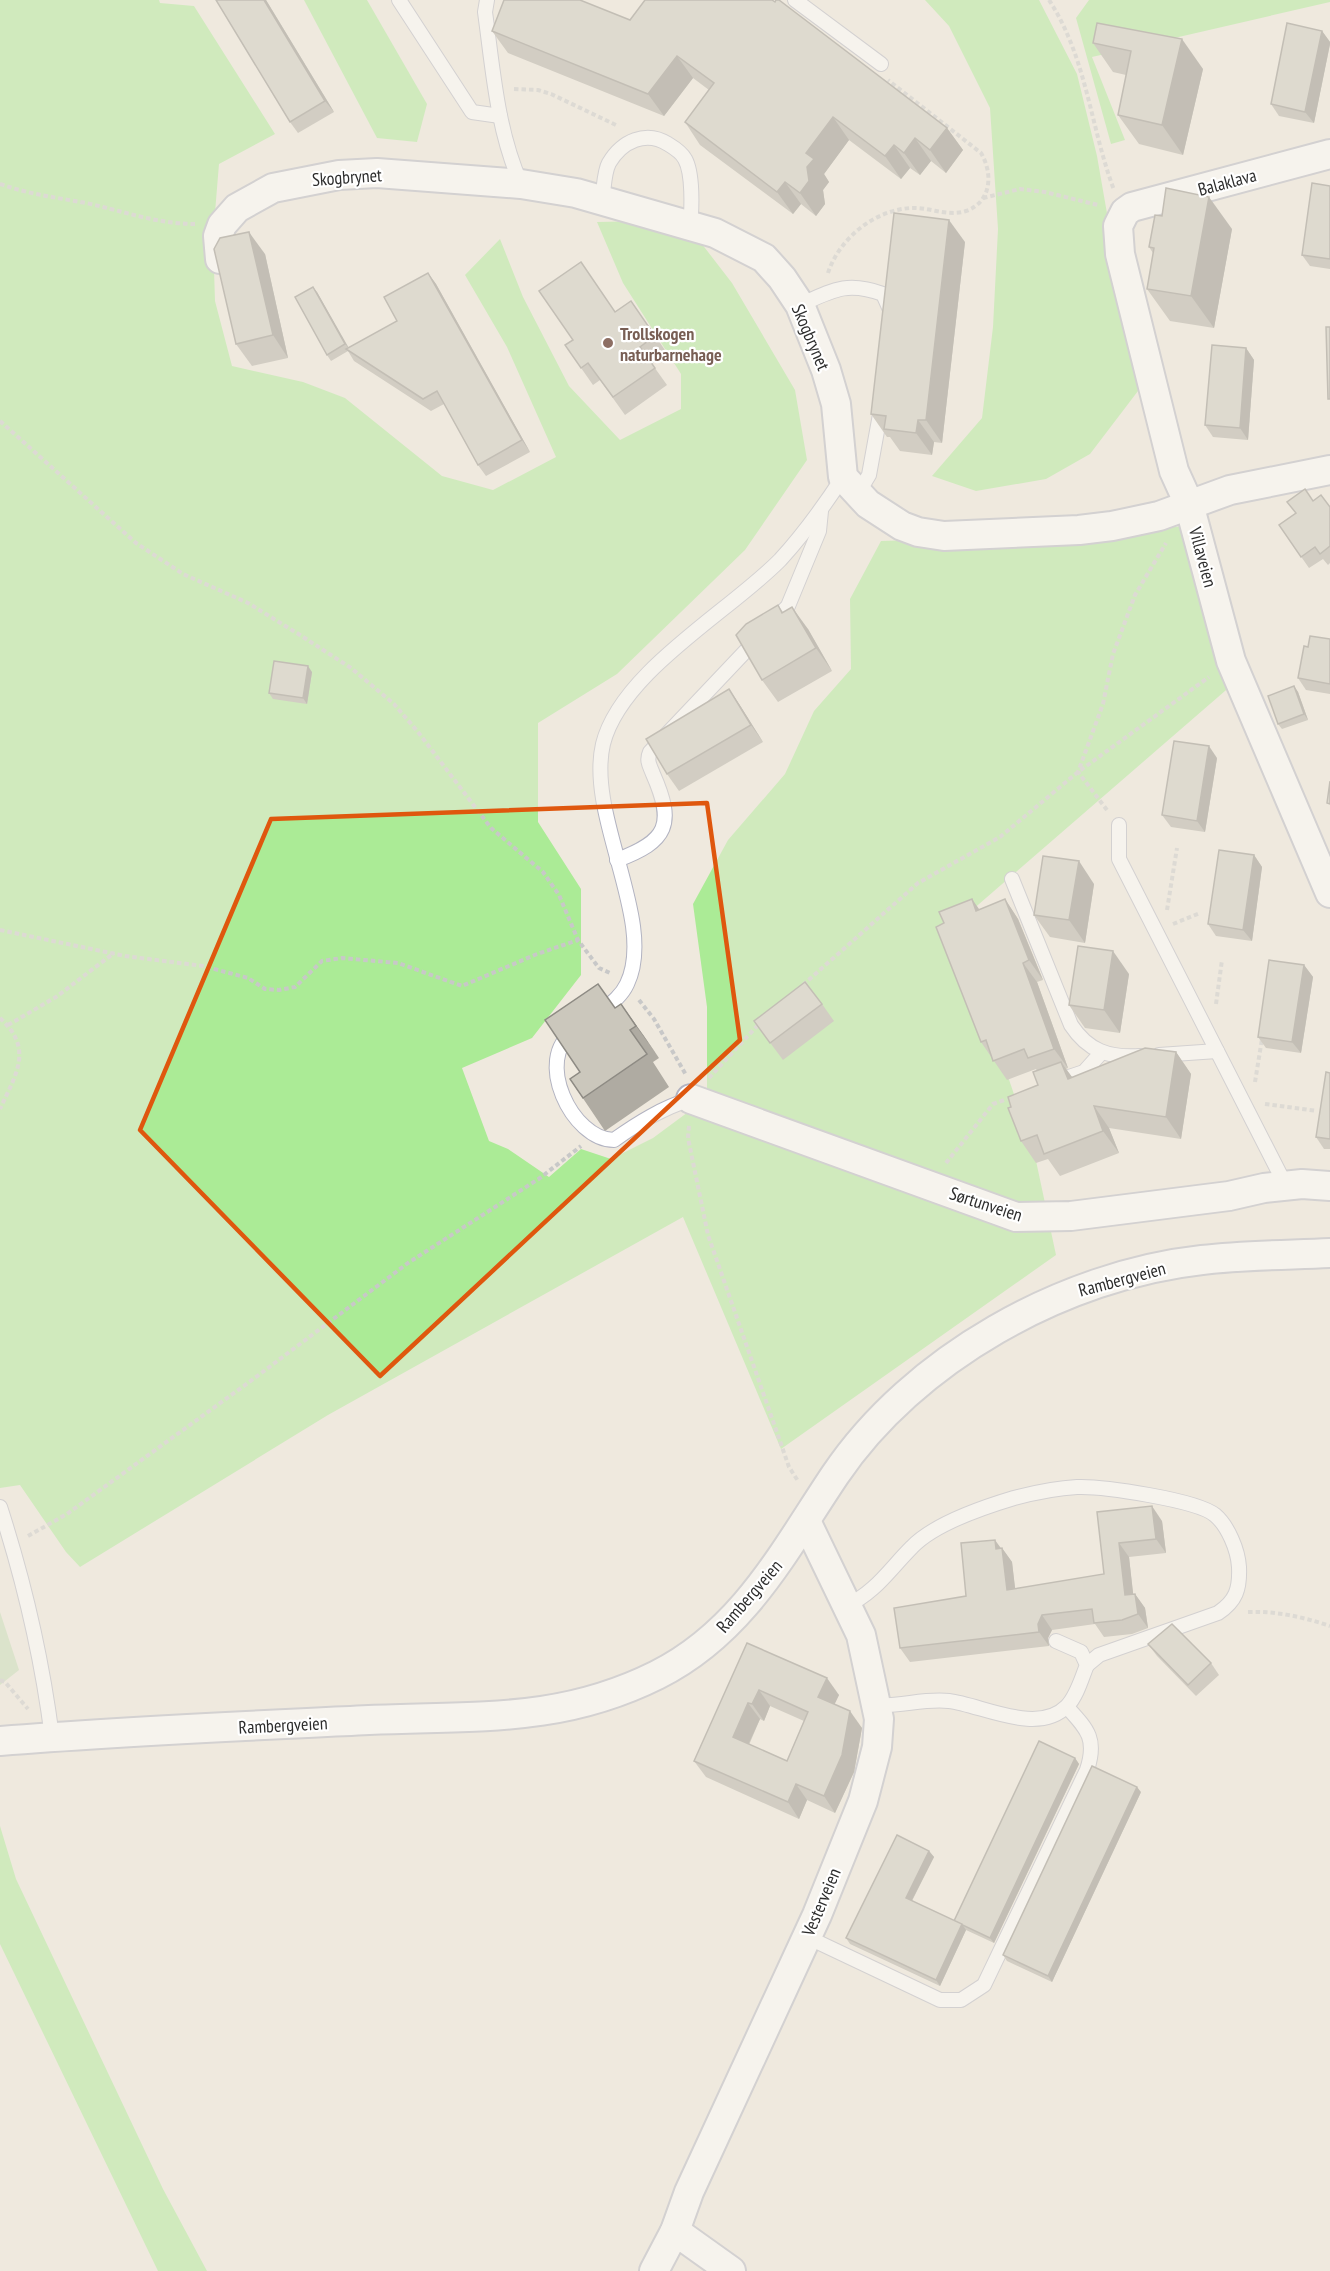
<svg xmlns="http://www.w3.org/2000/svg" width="1330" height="2271" viewBox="0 0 1330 2271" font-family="'PT Sans Narrow',sans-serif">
  <rect width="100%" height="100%" fill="#efe9de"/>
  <g fill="#abeb96">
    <path d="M0 0H159L160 3 194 6 275 134 219 164 213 237 215 301 232 366 303 382 345 398 442 476 493 490 556 457 507 347 465 275 500 239 523 297 569 386 620 440 681 409V374L623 283 597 222 645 221 688 226 732 283 795 390 807 460 745 550 617 674 538 723V822L581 889V975L532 1038 462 1068 489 1141 508 1149 549 1177 581 1149 611 1159 653 1138 707 1098V1007L693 904 728 840 785 774 814 711 851 669 850 599 881 541 1071 535 1186 526 1240 678 956 924 1035 1156 1056 1255 781 1449 683 1217 328 1415 80 1567 66 1552 20 1485 0 1488Z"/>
    <path d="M304 0H367L427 104 417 142 377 138Z"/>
    <path d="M925 0H1039L1077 74 1097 156 1138 391 1090 454 1046 479 976 491 932 476 982 418 993 327 998 229 990 108 949 26Z"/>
    <path d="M1089 0H1330V2L1092 57 1125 140 1111 144 1076 18Z"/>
    <path d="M0 1826 16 1879 163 2189 207 2271H158L0 1944Z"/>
  </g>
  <path fill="#c3dbb3" d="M0 1612 19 1670 0 1685Z"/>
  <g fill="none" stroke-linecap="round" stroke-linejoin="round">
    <g stroke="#b2b3c1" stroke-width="16">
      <g id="service">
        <path d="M399 0 472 112 500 116"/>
        <path d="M487 0 485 12C493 70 497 130 521 184"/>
        <path d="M795 0 881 64"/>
        <path d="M602 200C604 189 604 172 609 163 622 141 646 130 668 144 673 147 682 153 685 159 693 173 692 209 690 224"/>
        <path d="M800 305C833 290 847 281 883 294L891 312"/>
        <path d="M857 495 869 475 881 409"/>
        <path d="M771 624 788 606 819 531 821 511"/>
        <path d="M1119 825V859L1286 1186"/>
        <path d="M617 860C668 841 675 824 653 774 650 766 646 761 650 752L758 638"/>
        <path d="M1012 879 1071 1025C1088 1051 1109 1058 1140 1056"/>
        <path d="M599 1013C609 1005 621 997 627 984 657 922 586 816 603 744 621 672 729 612 780 560 804 534 824 506 843 477"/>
        <path d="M574 1032C533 1058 572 1140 614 1140 638 1123 662 1108 691 1099"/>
        <path d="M1159 1055 1217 1051"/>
        <path d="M1054 1082 1084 1072 1101 1053"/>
        <path d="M0 1507C24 1581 42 1659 52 1737"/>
        <path d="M845 1607C877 1591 888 1571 912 1547 934 1524 984 1507 1014 1498 1033 1493 1058 1488 1077 1487 1102 1486 1197 1500 1215 1515 1228 1526 1238 1550 1239 1567 1240 1589 1236 1601 1218 1613L1099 1655 1087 1665"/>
        <path d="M876 1705C900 1707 924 1698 949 1701 982 1705 1038 1736 1067 1706 1077 1696 1082 1677 1087 1665L1081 1652 1056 1641"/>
        <path d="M807 1937 940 2000H961L984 1985 1087 1770C1097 1739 1088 1730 1067 1707"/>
      </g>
    </g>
    <g stroke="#b2b3c1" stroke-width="32">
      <g id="minor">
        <path d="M1330 154 1132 207 1125 212 1118 226 1120 254 1174 471 1189 504 1231 661 1330 893"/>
        <path d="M220 259 218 236 222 225 237 208 273 188 339 175 377 173 521 184 576 193 715 233 764 258 782 278 800 305 826 370 836 404 843 477 868 504 902 526 918 532 944 536 1079 530 1112 526 1159 516 1230 490 1330 470"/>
        <path d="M691 1099 1016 1217 1071 1216 1229 1196 1264 1188 1302 1184 1330 1186"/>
        <path d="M0 1741C123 1731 246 1726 369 1720 474 1715 559 1724 657 1675 743 1632 784 1551 835 1475 913 1359 1064 1275 1202 1260 1244 1255 1288 1255 1330 1253"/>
        <path d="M675 2231 731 2271"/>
        <path d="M654 2271 675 2231 689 2192 817 1915 863 1801 877 1747 879 1719 861 1635 806 1521"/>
      </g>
    </g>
    <g stroke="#c8c8c8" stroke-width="4" stroke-dasharray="4.5 3" stroke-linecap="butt">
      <path d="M1049 0C1087 58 1090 126 1114 190"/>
      <path d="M514 89 538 90 551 94 618 126"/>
      <path d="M0 184C32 195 54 197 86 203 123 211 157 224 195 224"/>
      <path d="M983 198 1020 189 1045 192 1098 205"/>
      <path d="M828 273C839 239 874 210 911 208 929 207 948 217 966 211 992 202 993 173 981 153L888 80"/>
      <path d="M0 421 136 543 183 574 248 603 300 635 351 668 394 704 418 732 491 828 543 872 559 895 578 940 599 968 610 973"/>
      <path d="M1107 810 1078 772 1103 704 1113 654 1135 595 1166 543"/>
      <path d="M1167 910 1177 848"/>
      <path d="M1173 924 1200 913"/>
      <path d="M0 930 125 956 203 966 248 978 265 989 279 990 295 987 322 961 342 958 398 963 462 986 537 954 578 940"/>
      <path d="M803 985 918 883 1000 837 1078 772 1209 677"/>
      <path d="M639 1000 654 1019 686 1075"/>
      <path d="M1216 1004 1222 960"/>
      <path d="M0 1018C34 1049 16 1074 0 1109"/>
      <path d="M8 1025 56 997 114 953"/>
      <path d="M709 1078 759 1024"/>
      <path d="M1255 1082 1262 1039"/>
      <path d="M1265 1104 1317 1111"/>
      <path d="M689 1126 688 1138 708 1235 789 1467 798 1481"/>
      <path d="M946 1163 993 1104 1007 1099"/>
      <path d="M28 1536 67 1514 252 1380 408 1263 540 1178 581 1146"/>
      <path d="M1248 1612C1277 1611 1303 1617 1330 1626"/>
      <path d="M0 1680 5 1682 28 1709"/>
    </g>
    <use href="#service" stroke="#fff" stroke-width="14"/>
    <use href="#minor" stroke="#fff" stroke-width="28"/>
  </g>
  <g fill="#afaba2" fill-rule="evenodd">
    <path d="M216 0H266L334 112 298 133 290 122Z"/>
    <path d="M630 20 947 128 963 150 946 173 931 161 920 175 910 168 901 179 849 140 824 174 829 182 823 190 825 204 816 216 801 204 793 214 700 145 685 122 709 90 693 78 664 116 508 53 492 31Z"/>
    <path d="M1097 23 1203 69 1183 155 1139 144 1118 115 1126 75 1113 72 1093 43Z"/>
    <path d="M1322 31 1330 42V44L1314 123 1279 116 1271 104Z"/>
    <path d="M1330 186V269L1310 266 1302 255Z"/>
    <path d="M1232 229 1214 328 1170 321 1147 289 1153 253 1149 247Z"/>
    <path d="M965 242 942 443 934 442 932 455 900 451 890 437H887L871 414Z"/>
    <path d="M265 254 288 358 252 366 236 344Z"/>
    <path d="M428 273 436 284 530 452 486 476 478 465 444 404 431 411 354 361 348 351 331 361 327 355 317 292 348 348 397 321Z"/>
    <path d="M631 301 667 353 652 364 667 385 625 415 600 380 593 385 565 345Z"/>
    <path d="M1246 348 1254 360 1248 440 1213 437 1205 425Z"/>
    <path d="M1313 501 1330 507V563L1328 565 1323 559 1309 568 1279 525Z"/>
    <path d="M778 605 783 612 808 629 832 671 778 702 762 680Z"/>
    <path d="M1330 639V694L1306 690 1298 678 1308 647Z"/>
    <path d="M312 672 307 704 273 699 269 693Z"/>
    <path d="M1294 686 1298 692 1308 720 1282 729 1278 724Z"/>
    <path d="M729 689 741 707 763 742 679 791 667 774Z"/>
    <path d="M1217 758 1205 832 1171 827 1162 815Z"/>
    <path d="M1254 855 1262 867 1252 941 1216 936 1208 924Z"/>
    <path d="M1094 884 1085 943 1050 937 1034 915Z"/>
    <path d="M1005 899 1018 919 1043 980 1037 982 1068 1068 1066 1069 1072 1077 1176 1052 1191 1074 1181 1139 1109 1128 1119 1153 1060 1176 1048 1159 1036 1163 1021 1141 1011 1107 1038 1085 1037 1071 1036 1069 1007 1080 981 1042 979 910Z"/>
    <path d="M1304 965 1313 977 1301 1053 1266 1048 1258 1037Z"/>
    <path d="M1129 974 1120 1033 1085 1028 1069 1005Z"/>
    <path d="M621 1004 659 1058 653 1062 669 1087 605 1131 570 1079 580 1072 615 1008Z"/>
    <path d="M822 1004 834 1021 783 1060 754 1021Z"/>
    <path d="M1330 1073V1149H1324L1316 1137Z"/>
    <path d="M1097 1512 1162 1521 1166 1553 1129 1557 1133 1594H1135L1145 1608 1148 1628 1132 1634 1104 1637 1095 1624 1052 1630 1048 1638 1049 1646 910 1662 900 1648 966 1596 1000 1548H1002L1012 1562 1015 1589 1104 1574Z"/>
    <path d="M747 1643 839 1695 834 1704 862 1728 854 1772 835 1813 807 1800 799 1819 706 1777 694 1761ZM770 1706 804 1721 787 1761 749 1745 760 1719 764 1721Z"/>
    <path d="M1148 1644 1211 1663 1219 1675 1196 1696 1157 1656Z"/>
    <path d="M1075 1758 1079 1764 994 1943 966 1930 940 1986 850 1944 846 1938 929 1851 934 1857 912 1901 954 1921Z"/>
    <path d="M1141 1792 1052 1982 1007 1961 1003 1955Z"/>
  </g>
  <g fill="#8e8b84">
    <path d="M264 0H266L334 112 325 101Z"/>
    <path d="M1322 31 1330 42V44L1314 123 1305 112Z"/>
    <path d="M1182 39 1203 69 1183 155 1162 125Z"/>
    <path d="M677 56 693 78 664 116 648 94Z"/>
    <path d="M833 117 849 140 824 174 829 182 823 190 825 204 816 216 800 193 807 167 806 153Z"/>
    <path d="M947 128 963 150 946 173 930 150Z"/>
    <path d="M915 138 931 161 920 175 904 153Z"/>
    <path d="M894 145 910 168 901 179 885 156Z"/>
    <path d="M785 182 801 204 793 214 777 192Z"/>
    <path d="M1209 197 1232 229 1214 328 1191 296Z"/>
    <path d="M949 220 965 242 942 443 926 420Z"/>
    <path d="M249 232 265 254 288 358 273 335Z"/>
    <path d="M428 273 436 284 530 452 522 440Z"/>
    <path d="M313 287 317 292 350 350 345 344Z"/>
    <path d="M1246 348 1254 360 1248 440 1240 428Z"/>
    <path d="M918 420 934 442 932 455 916 433Z"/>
    <path d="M792 607 808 629 832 671 816 648Z"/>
    <path d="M308 666 312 672 307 704 303 698Z"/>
    <path d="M1294 686 1298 692 1308 720 1304 714Z"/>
    <path d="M729 689 741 707 763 742 751 725Z"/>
    <path d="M1209 746 1217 758 1205 832 1197 821Z"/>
    <path d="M1254 855 1262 867 1252 941 1243 930Z"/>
    <path d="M1079 861 1094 884 1085 943 1069 920Z"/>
    <path d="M972 899 986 919 976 911Z"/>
    <path d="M1005 899 1018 919 1043 980 1029 960Z"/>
    <path d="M1113 951 1129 974 1120 1033 1104 1010Z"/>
    <path d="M1023 963 1037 982 1068 1068 1054 1049Z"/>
    <path d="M1304 965 1313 977 1301 1053 1292 1042Z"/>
    <path d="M621 1004 644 1036 659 1058 636 1026Z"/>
    <path d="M1176 1052 1191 1074 1181 1139 1166 1117Z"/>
    <path d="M1061 1062 1077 1084 1068 1079Z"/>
    <path d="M1094 1106 1109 1128 1119 1153 1103 1131Z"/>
    <path d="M1152 1506 1162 1521 1166 1553 1156 1539Z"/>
    <path d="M995 1540 1003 1551 1002 1548 1012 1562 1017 1604 1007 1590 996 1549Z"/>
    <path d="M1119 1543 1129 1557 1135 1610 1125 1595Z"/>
    <path d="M1135 1594 1145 1608 1148 1628 1138 1614Z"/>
    <path d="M1042 1615 1052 1630 1048 1638 1049 1646 1039 1632 1038 1624Z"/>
    <path d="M827 1678 839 1695 830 1714 818 1697Z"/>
    <path d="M759 1690 770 1706 764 1721 752 1704Z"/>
    <path d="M748 1703 760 1719 744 1754 733 1737Z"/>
    <path d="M850 1711 862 1728 854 1772 835 1813 824 1796Z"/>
    <path d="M1075 1758 1079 1764 994 1943 990 1938Z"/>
    <path d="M796 1784 807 1800 799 1819 788 1802Z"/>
    <path d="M1137 1787 1141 1792 1052 1982 1048 1976Z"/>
    <path d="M929 1851 934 1857 910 1904 906 1898Z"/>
    <path d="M962 1924 966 1930 940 1986 936 1980Z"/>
  </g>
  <g fill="#cbc7bc" stroke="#8e8b84" stroke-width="1.5" fill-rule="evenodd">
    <path d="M216 0H264L325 101 290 122Z"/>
    <path d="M504 0H580L630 20 645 0H772L775 2 776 0H779L947 128 930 150 915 138 904 153 894 145 885 156 833 117 806 153 814 159 807 167 809 181 800 193 785 182 777 192 685 122 714 83 677 56 648 94 492 31Z"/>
    <path d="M1097 23 1182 39 1162 125 1118 115 1131 51 1093 43Z"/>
    <path d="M1287 23 1322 31 1305 112 1271 104Z"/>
    <path d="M1312 183 1330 186V259L1302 255Z"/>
    <path d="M1166 188 1209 197 1191 296 1147 289 1154 248 1149 247 1155 215 1162 216Z"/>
    <path d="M894 213 949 220 926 420H918L916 433 884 429 886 416 871 414Z"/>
    <path d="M249 232 273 335 236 344 214 249 220 238Z"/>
    <path d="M581 262 615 312 631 301 655 336 640 347 655 368 613 397 588 363 581 368 565 345 573 340 539 291Z"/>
    <path d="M428 273 522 440 478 465 437 391 423 399 346 349 397 321 384 297Z"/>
    <path d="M313 287 345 344 327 355 295 297Z"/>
    <path d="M1326 327H1330V399H1328Z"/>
    <path d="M1212 345 1246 348 1240 428 1205 425Z"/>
    <path d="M1305 489 1313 501 1321 495 1330 507V546L1320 554 1315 547 1301 557 1279 525 1296 513 1287 502Z"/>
    <path d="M778 605 782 613 792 607 816 648 762 680 736 635 746 624Z"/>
    <path d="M1310 636 1330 639V684L1298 678 1304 646 1308 647Z"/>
    <path d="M274 661 308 666 303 698 269 693Z"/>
    <path d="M1294 686 1304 714 1278 724 1268 696Z"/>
    <path d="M729 689 751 725 667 774 646 739Z"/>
    <path d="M1174 741 1209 746 1197 821 1162 815Z"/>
    <path d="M1330 781V804L1327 803Z"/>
    <path d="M1219 850 1254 855 1243 930 1208 924Z"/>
    <path d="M1043 856 1079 861 1069 920 1034 915Z"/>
    <path d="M972 899 976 911 1005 899 1029 960 1023 963 1054 1049 1028 1058 1024 1049 993 1061 986 1040 981 1042 936 927 944 923 939 912Z"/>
    <path d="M1078 946 1113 951 1104 1010 1069 1005Z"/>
    <path d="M1269 960 1304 965 1292 1042 1258 1037Z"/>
    <path d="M805 982 822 1004 770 1043 754 1021Z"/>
    <path d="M598 984 615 1008 621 1004 636 1026 630 1030 647 1054 583 1098 570 1079 580 1072 545 1020Z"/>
    <path d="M1145 1048 1176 1052 1166 1117 1094 1106 1103 1131 1044 1154 1037 1135 1021 1141 1008 1108 1011 1107 1008 1097 1038 1085 1033 1072 1061 1062 1068 1079Z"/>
    <path d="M1326 1072 1330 1073V1139L1316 1137Z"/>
    <path d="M1152 1506 1156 1539 1119 1543 1125 1595 1135 1594 1138 1614 1122 1620 1094 1623 1092 1609 1042 1615 1038 1624 1039 1632 900 1648 894 1608 966 1596 961 1543 995 1540 996 1549 1002 1548 1007 1590 1104 1574 1097 1512Z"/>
    <path d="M1172 1624 1211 1663 1188 1685 1148 1644Z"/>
    <path d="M747 1643 827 1678 818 1697 850 1711 842 1755 824 1796 796 1784 788 1802 694 1761ZM759 1690 808 1712 787 1761 733 1737 748 1703 752 1704Z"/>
    <path d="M1039 1741 1075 1758 990 1938 954 1921Z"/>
    <path d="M1092 1766 1137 1787 1048 1976 1003 1955Z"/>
    <path d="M897 1835 929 1851 906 1898 962 1924 936 1980 846 1938Z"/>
  </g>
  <path d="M0 0H1330V2271H0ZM707 803 740 1040 380 1376 140 1130 271 819Z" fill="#efe9de" fill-opacity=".55" fill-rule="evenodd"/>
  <path fill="none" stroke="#df570e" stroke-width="4.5" stroke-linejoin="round" d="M707 803 740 1040 380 1376 140 1130 271 819Z"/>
  <circle fill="#8d6e63" stroke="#fff" stroke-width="2" cx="608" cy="343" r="6"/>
  <g text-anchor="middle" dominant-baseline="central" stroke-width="4.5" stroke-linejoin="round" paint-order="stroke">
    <g font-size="18" fill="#2d2d2d" stroke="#fff">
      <text transform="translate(347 177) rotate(-4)">Skogbrynet</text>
      <text transform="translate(1227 182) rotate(-15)">Balaklava</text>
      <text transform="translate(811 337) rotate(67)">Skogbrynet</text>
      <text transform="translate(1203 557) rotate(75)">Villaveien</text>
      <text transform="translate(986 1204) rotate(18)">Sørtunveien</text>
      <text transform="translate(1122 1279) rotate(-15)">Rambergveien</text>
      <text transform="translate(749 1596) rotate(-49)">Rambergveien</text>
      <text transform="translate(283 1725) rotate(-3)">Rambergveien</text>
      <text transform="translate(821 1902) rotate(-67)">Vesterveien</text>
    </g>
    <g font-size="18" font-weight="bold" fill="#785e54" stroke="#fff" text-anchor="start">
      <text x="620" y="333">Trollskogen<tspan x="620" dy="21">naturbarnehage</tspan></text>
    </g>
  </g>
</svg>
